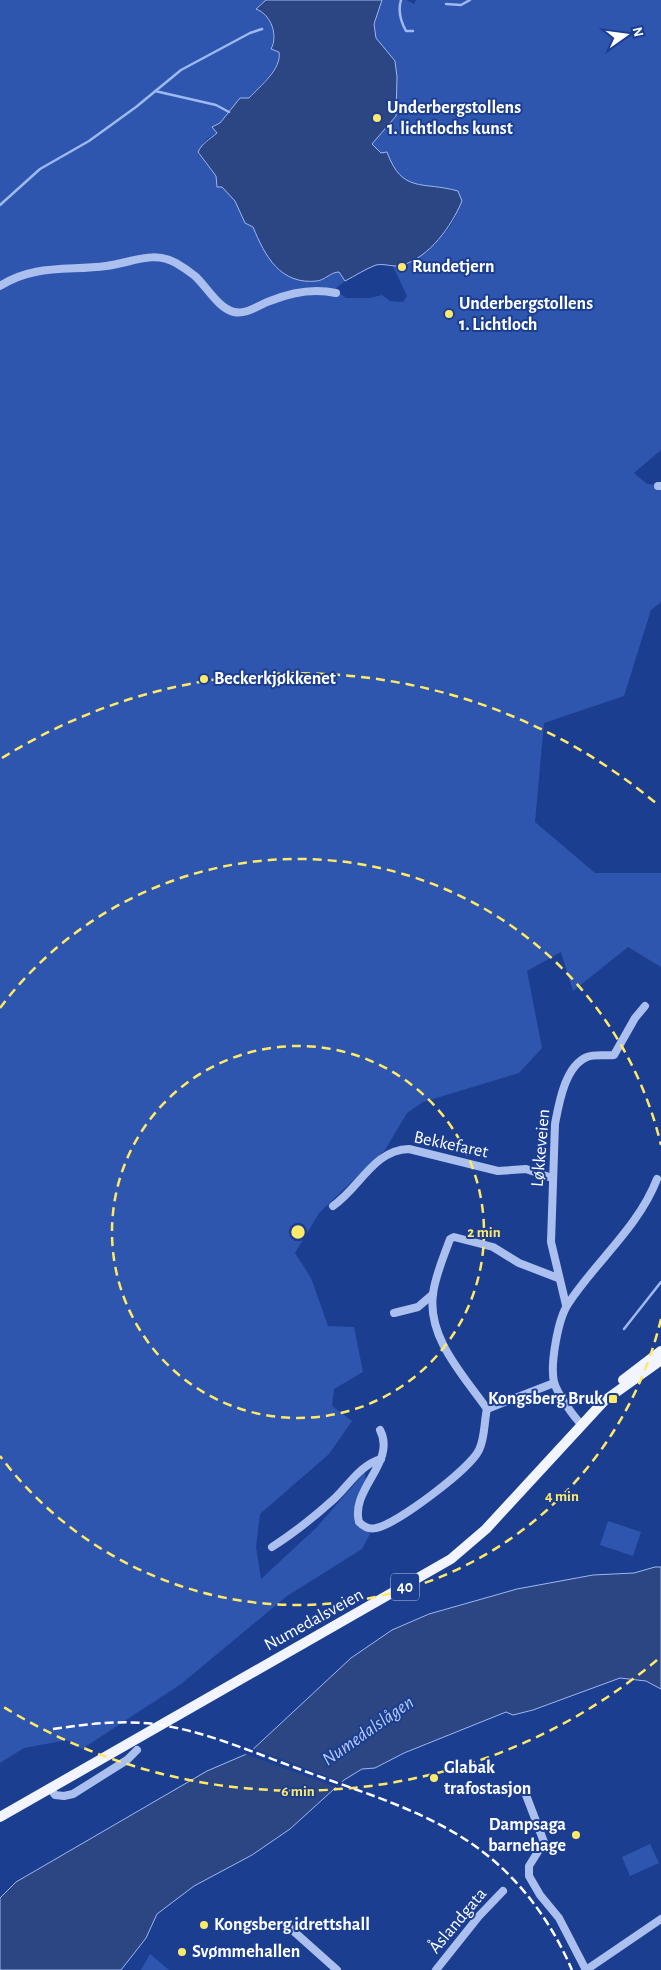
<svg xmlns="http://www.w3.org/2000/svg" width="661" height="1970" viewBox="0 0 661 1970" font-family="'Alegreya Sans',sans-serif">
  <rect width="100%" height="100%" fill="#1b3e91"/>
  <g fill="#2e56af">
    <path d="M0 0H266L256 8C270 16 276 29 272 44 274 46 278 50 279 53 284 64 256 90 249 98H240L220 123 213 126 217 133 205 140 198 153 235 201 245 223 335 272H339L345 281 335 289 346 298H370L382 295 390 301 403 302 407 296 393 266C414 264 449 235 456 215 458 208 457 198 458 191 423 181 402 194 387 152L381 153 372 144 396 116 397 77 395 61 376 38 374 24 382 0H406L414 4 416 0H661V450L634 473 647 484 661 485V602L651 610 624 696 544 723 535 822 595 873H661V967L628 947 573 991 561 952 527 971 542 1048 519 1073 423 1102 407 1113 385 1150 319 1213 295 1253 311 1278 328 1326 354 1327 363 1372 334 1389 332 1406 352 1421 329 1454 260 1514 256 1547 261 1579 316 1528 365 1472 367 1490 359 1515 370 1534 362 1549 287 1596 181 1684 82 1749 67 1740 24 1748 0 1763Z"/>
    <path d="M608 1521 641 1532 633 1556 600 1545Z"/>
    <path d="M650 1844 659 1863 630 1876 622 1857Z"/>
    <path d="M150 1954 169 1970H141Z"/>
  </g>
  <g fill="#2c4684" stroke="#9eb8f0">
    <path d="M266 0H382L374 24 376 38 395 61 397 77 396 116 372 144 381 153 387 152C402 194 423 181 458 191L462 201C451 227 430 256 403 265 394 268 385 263 376 265 365 269 355 276 345 281L339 272C331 272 325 280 317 281 280 285 265 256 253 227L245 223 235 201 222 187H217L216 176 198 152C203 142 209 140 217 133L212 127 220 123 240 98H249C260 86 282 69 279 52L271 49C278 36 272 15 256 9Z"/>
    <path d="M655 1567H661V1689L646 1681 620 1678 533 1710 513 1715 506 1712 404 1753 375 1768 362 1769 344 1780 290 1829 252 1855 194 1886 157 1914 146 1938 121 1970H0V1898L16 1882 207 1771 249 1753 351 1658 392 1630 429 1614 517 1589 593 1575 634 1573Z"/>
  </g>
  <path fill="#1b3e91" d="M251 1748 345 1783 339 1788 242 1753Z"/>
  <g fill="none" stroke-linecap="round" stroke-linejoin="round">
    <g stroke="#9eb8f0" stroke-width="2.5">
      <path d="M401 0C398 10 401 22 406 31H413"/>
      <path d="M446 4 461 5 470 0"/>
      <path d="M155 91 216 105 229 112"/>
      <path d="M0 205 40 169 89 141 136 107 181 70 250 33 262 29"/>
      <path d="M624 1329 661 1282"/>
    </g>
    <g stroke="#abc0ee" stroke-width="8">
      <path d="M0 286C34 264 68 271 106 266 131 263 153 250 176 263 183 267 190 272 195 276 207 287 218 308 234 312 247 315 258 305 270 301 292 292 313 288 336 293"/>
      <path d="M658 486H661"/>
      <path d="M333 1206C360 1188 373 1150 409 1149L498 1171 526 1169 552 1178"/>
      <path d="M566 1305 551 1242 555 1124C559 1103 565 1066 587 1057 594 1054 606 1056 614 1055L635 1018 645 1006"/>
      <path d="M394 1313 418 1307 433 1294"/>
      <path d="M554 1383 487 1409C464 1376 427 1338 433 1294 435 1276 444 1256 450 1239L454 1237 493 1247 519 1263 558 1278"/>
      <path d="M581 1424C573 1416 557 1393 554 1382 550 1364 558 1319 568 1304 596 1261 638 1228 657 1179"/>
      <path d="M380 1430C397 1462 350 1489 359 1522 364 1527 369 1530 376 1528 397 1524 470 1469 479 1450 485 1438 484 1422 487 1409"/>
      <path d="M272 1547C294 1533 314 1517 334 1499 349 1485 360 1465 381 1459"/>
      <path d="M50 1788 55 1795 64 1796 73 1794 127 1760 137 1750"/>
      <path d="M526 1795 544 1842 529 1866V1876L540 1895 559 1918 586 1970"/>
      <path d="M290 1928 337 1970"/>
      <path d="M436 1970 479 1916 503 1891"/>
      <path d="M586 1970 661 1919"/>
    </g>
    <g stroke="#f2f5ff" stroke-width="10">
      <path d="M623 1380 661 1351"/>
      <path d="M0 1817 451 1559 486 1529 604 1401 661 1360"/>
    </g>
    <path stroke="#fff" stroke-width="2.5" stroke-dasharray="9 4" stroke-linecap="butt" d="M53 1729C87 1724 121 1720 155 1724 205 1731 252 1752 299 1769 365 1794 438 1813 493 1860 528 1890 554 1928 572 1970"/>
  </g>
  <g fill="none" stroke="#ffe968" stroke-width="2.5" stroke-dasharray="9 6">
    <circle cx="298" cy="1232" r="186"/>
    <path d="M661 1319A373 373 0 0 1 0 1456M0 1008A373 373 0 0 1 661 1145"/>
    <path d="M657 1660A559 559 0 0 1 2 1706M2 758A559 559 0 0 1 657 804"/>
  </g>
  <g fill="#ffe968" stroke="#1b3e91" stroke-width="2">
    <circle cx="377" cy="118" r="5"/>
    <circle cx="402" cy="267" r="5"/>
    <circle cx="449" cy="314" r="5"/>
    <circle cx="204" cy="679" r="5"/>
    <rect x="608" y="1394" width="10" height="10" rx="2.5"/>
    <circle cx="434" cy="1778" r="5"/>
    <circle cx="576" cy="1835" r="5"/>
    <circle cx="204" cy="1925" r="5"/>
    <circle cx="182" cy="1952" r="5"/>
  </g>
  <g text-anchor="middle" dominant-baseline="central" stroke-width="4" stroke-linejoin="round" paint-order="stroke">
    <rect fill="#1b3e91" stroke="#bbc5de" stroke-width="1" x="391" y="1573.5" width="28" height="27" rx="4"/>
    <g font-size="16" font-weight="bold" fill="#fff">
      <text x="405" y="1587">40</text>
    </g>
    <g font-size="18" font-weight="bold" fill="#fff" stroke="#1b3e91" text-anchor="start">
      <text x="387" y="108">Underbergstollens<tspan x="387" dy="21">1. lichtlochs kunst</tspan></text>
      <text x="412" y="267">Rundetjern</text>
      <text x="459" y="304">Underbergstollens<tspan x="459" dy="21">1. Lichtloch</tspan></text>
      <text x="214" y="679">Beckerkjøkkenet</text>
      <text x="603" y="1399" text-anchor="end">Kongsberg Bruk</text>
      <text x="444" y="1768">Glabak<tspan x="444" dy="21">trafostasjon</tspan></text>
      <text x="566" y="1825" text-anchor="end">Dampsaga<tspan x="566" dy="21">barnehage</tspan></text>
      <text x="214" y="1925">Kongsberg idrettshall</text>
      <text x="192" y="1952">Svømmehallen</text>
    </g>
    <g font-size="18" fill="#fff" stroke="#1b3e91">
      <text transform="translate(451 1145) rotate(12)">Bekkefaret</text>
      <text transform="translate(541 1148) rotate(-85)">Løkkeveien</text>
      <text transform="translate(314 1620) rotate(-29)">Numedalsveien</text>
      <text transform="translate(458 1921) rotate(-50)">Åslandgata</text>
    </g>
    <g font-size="19" font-style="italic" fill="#b7caf5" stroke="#1b3e91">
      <text transform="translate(368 1731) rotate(-35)">Numedalslågen</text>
    </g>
  </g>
  <circle cx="298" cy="1232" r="8" fill="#ffe968" stroke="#1b3e91" stroke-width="2.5"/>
  <g font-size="15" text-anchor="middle" font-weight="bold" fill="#ffe968" stroke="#1b3e91" stroke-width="4" stroke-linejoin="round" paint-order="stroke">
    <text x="484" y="1237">2 min</text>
    <text x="562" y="1501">4 min</text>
    <text x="298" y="1796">6 min</text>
  </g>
  <g transform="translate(626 35) rotate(76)" stroke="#1b3e91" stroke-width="4" paint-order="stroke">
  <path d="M0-4L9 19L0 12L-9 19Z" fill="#ffffff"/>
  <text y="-8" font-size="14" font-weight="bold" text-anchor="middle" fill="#ffffff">N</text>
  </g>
</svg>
